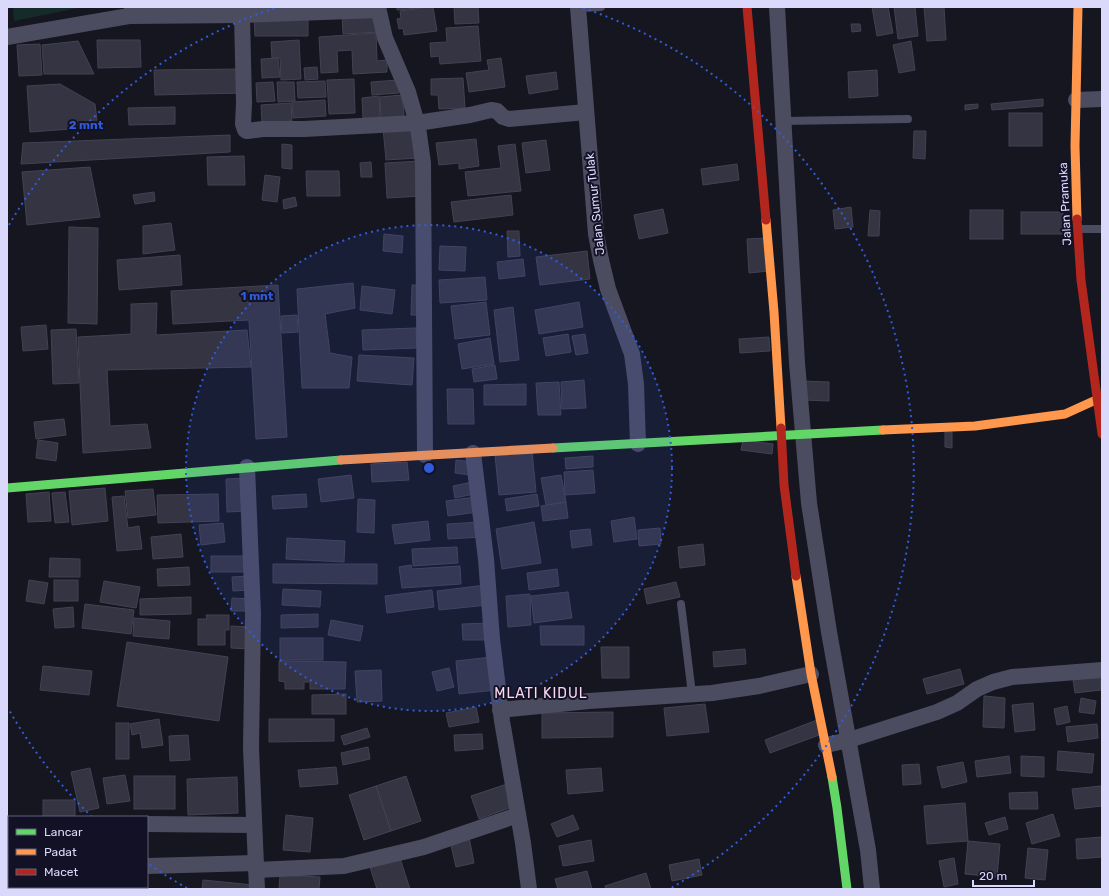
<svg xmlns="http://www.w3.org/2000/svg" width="1109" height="896" viewBox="0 0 1109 896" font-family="Rubik,sans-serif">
  <rect width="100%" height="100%" fill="#161620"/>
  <path fill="#152b2a" d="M13 7H83L14 21Z"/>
  <g fill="#353442" stroke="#434153">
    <path d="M397 7H428L397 10Z"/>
    <path d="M428 7H433L437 31 404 35 403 28 399 29 397 19 401 18 400 11Z"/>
    <path d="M454 7H478L479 23 455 24Z"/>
    <path d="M872 7H888L893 33 877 36Z"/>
    <path d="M894 7H915L918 36 898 39Z"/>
    <path d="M924 7H944L946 40 927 41Z"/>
    <path d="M379 12 380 32 343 34 342 14Z"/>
    <path d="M308 15V36H255L254 16Z"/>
    <path d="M851 24H860L861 31 852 32Z"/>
    <path d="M478 26 481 61 440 64 439 56 431 57 430 43 447 42 446 28Z"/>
    <path d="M376 33 377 61 387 60V72L353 74 352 50 337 51 338 72 321 73 319 37Z"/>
    <path d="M97 40H140L141 67 98 68Z"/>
    <path d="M299 40 301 79 281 80 280 58H272L271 42Z"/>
    <path d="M78 41 94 74H44L42 45Z"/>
    <path d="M911 41 915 70 899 73 893 45Z"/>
    <path d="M40 44 42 75 19 76 17 45Z"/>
    <path d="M278 58 280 77 262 78 261 59Z"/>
    <path d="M501 58 505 87 469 92 466 73 489 70 487 60Z"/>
    <path d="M317 67 318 79 305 80 304 68Z"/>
    <path d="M241 69 242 93 155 95 154 70Z"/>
    <path d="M877 70 878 96 849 98 848 72Z"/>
    <path d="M556 72 558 89 529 94 526 76Z"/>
    <path d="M463 78 465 108 439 109 438 95H431V79Z"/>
    <path d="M354 79 355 113 329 114 327 80Z"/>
    <path d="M398 80 399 93 372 95 371 82Z"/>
    <path d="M325 81 326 97 298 98 297 82Z"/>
    <path d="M273 82 275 101 257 102 256 83Z"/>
    <path d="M277 82H294L295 101 278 102Z"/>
    <path d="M60 84 95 104 98 127 30 132 27 86Z"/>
    <path d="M402 95 404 116 381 118 380 97Z"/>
    <path d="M379 96 380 117 363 118 362 98Z"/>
    <path d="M1043 99V106L992 110 991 104Z"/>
    <path d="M325 100 326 116 293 118 292 102Z"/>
    <path d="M291 103 292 121 262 123 261 105Z"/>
    <path d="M978 104V108L965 110V105Z"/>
    <path d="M175 107V124L129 125 128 108Z"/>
    <rect x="1009" y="113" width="33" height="33"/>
    <path d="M417 126 419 158 386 160 383 128Z"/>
    <path d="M914 131H926L925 159 913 158Z"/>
    <path d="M230 135V152L21 164 23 143Z"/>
    <path d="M476 139 479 166 459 169V163L439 165 436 143Z"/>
    <path d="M546 140 550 170 526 173 522 143Z"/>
    <path d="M282 144 292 145V169L282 168Z"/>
    <path d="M515 144 521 191 468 196 465 172 501 168 498 146Z"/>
    <path d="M244 156 245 185H208L207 157Z"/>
    <path d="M420 161 422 196 387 198 385 163Z"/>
    <path d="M371 162 372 177H361L360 163Z"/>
    <path d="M737 164 739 180 703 185 701 169Z"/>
    <path d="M90 167 100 217 27 225 22 172Z"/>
    <path d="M306 171H339L340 196H307Z"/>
    <path d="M265 175 280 177 277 202 262 200Z"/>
    <path d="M154 192 155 201 135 204 133 195Z"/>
    <path d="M511 195 513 215 454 222 451 202Z"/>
    <path d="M295 197 297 206 284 209 283 200Z"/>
    <path d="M851 207 853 227 835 229 833 210Z"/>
    <path d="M663 209 668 233 639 239 634 215Z"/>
    <path d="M870 210 880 211 879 236H868Z"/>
    <rect x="970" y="210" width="33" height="29"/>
    <rect x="1021" y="212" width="42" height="22"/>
    <path d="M171 223 175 250 143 254V226Z"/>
    <path d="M69 227 98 228 97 324 68 323Z"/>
    <path d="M507 231H519L520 256 508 257Z"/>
    <path d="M384 234 403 236 402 253 383 251Z"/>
    <path d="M766 238 769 271 749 273 747 239Z"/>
    <path d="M440 246 466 247 465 271 439 270Z"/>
    <path d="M587 251 590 279 540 285 536 257Z"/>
    <path d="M180 255 182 285 119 290 117 260Z"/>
    <path d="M523 259 525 276 499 279 497 262Z"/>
    <path d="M485 277 487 300 440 303 439 280Z"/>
    <path d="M353 283 355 308 325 314 330 353 352 357 349 388H302L297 289Z"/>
    <path d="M278 285 287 437 256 439 249 320 173 324 171 291Z"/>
    <path d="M412 285H425L424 315H411Z"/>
    <path d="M362 286 395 290 392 314 360 310Z"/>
    <path d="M486 302 490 335 455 339 451 306Z"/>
    <path d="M579 302 583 327 539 334 535 310Z"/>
    <path d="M157 303 156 335 247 330 251 367 107 370 110 426 147 424 151 448 83 453 78 337 131 334V304Z"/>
    <path d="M513 307 519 360 500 362 494 310Z"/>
    <path d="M297 315 298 332 282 333 281 316Z"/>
    <path d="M46 325 48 349 23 351 21 327Z"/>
    <path d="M416 328 417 348 363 350 362 330Z"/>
    <path d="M76 329 79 383 53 384 51 330Z"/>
    <path d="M568 334 571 352 546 356 543 338Z"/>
    <path d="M585 334 588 353 576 355 572 336Z"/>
    <path d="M769 337 770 351 740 353 739 339Z"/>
    <path d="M490 338 494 364 462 369 458 344Z"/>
    <path d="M359 355 414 358 412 385 357 381Z"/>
    <path d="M495 365 497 379 474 382 472 369Z"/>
    <path d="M584 380 586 408 562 409 561 382Z"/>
    <path d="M803 381 829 382V401L803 400Z"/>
    <path d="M559 382 561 415H538L536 383Z"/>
    <path d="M526 384V405H484V385Z"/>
    <path d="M447 389H473L474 424H448Z"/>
    <path d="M64 419 66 435 36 439 34 422Z"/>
    <path d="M945 432H952V448L945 447Z"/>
    <path d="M38 440 58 443 56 461 36 458Z"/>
    <path d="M743 440 773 444 772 454 741 450Z"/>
    <path d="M532 451 536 492 499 495 495 455Z"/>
    <path d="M593 456V467L566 469 565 458Z"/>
    <path d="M456 460 473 462 471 475 455 473Z"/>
    <path d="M407 462 409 480 372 482 371 464Z"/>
    <path d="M593 470 595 493 565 495 564 472Z"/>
    <path d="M351 475 354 498 321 502 318 479Z"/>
    <path d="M561 475 566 502 546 505 541 478Z"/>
    <path d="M246 478 247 511 227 512 226 479Z"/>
    <path d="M472 482 474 494 455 498 453 486Z"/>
    <path d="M105 488 108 521 72 525 69 491Z"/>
    <path d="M153 489 156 515 128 518 125 491Z"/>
    <path d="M49 492 51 521 28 522 26 494Z"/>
    <path d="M65 492 69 522 55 523 52 493Z"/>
    <path d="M218 494 219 521 158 523 157 495Z"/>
    <path d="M306 494 307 507 273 509 272 496Z"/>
    <path d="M537 494 539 506 507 511 505 499Z"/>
    <path d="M124 496 128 528 139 526 142 549 117 551 112 497Z"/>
    <path d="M476 497 478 512 448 516 446 501Z"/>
    <path d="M358 499 375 500 374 533 357 532Z"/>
    <path d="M566 502 568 518 543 521 541 506Z"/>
    <path d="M634 517 637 539 614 542 611 521Z"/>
    <path d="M428 521 430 540 395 544 392 525Z"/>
    <path d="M480 522 481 537 448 539 447 524Z"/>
    <path d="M534 522 541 563 502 569 496 529Z"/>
    <path d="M223 523 225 542 201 545 199 525Z"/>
    <path d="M660 528 661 544 639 546 638 530Z"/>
    <path d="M590 529 592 545 572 548 570 531Z"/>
    <path d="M181 534 183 557 153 559 151 537Z"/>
    <path d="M287 538 345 541 344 562 286 559Z"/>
    <path d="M703 544 705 565 680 568 678 547Z"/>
    <path d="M457 547 458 563 413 566 412 549Z"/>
    <rect x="211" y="556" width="37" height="16"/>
    <path d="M50 558 80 559V577H49Z"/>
    <path d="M273 564H377V584L273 583Z"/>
    <path d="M411 565 412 569 460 566 461 584 402 588 399 567Z"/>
    <path d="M189 567 190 585 158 586 157 569Z"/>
    <path d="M557 569 559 586 529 590 527 573Z"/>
    <path d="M249 576 250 590 233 591 232 577Z"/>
    <path d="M29 580 48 583 44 604 26 601Z"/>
    <rect x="54" y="580" width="24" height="21"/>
    <path d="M104 581 140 587 136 608 100 602Z"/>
    <path d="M676 582 680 597 647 604 644 589Z"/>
    <path d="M486 585 488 605 439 610 437 591Z"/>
    <path d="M283 589 321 591 320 607 282 605Z"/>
    <path d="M432 590 434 607 387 613 385 596Z"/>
    <path d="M568 592 572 618 534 623 531 596Z"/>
    <path d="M530 594 531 625 508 627 506 596Z"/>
    <path d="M191 597V614L140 615V599Z"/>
    <path d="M232 598 250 599 249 611H231Z"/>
    <path d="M85 604 134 610 131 634 82 628Z"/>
    <path d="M73 607 74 627 55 628 53 609Z"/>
    <path d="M318 614V627L281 628V615Z"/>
    <path d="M206 615H229V630H225V645H198V619H207Z"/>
    <path d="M134 618 170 621 169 639 133 636Z"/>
    <path d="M331 620 363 626 360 641 328 635Z"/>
    <path d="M490 623V640H463L462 624Z"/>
    <path d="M231 626 251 627 250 649 231 648Z"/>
    <path d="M540 626H584V645H541Z"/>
    <rect x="280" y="638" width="43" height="22"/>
    <path d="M127 642 228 657 219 721 117 706Z"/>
    <path d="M601 647H629V678H602Z"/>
    <path d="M745 649 746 664 714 667 713 652Z"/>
    <path d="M492 657 496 690 459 694 456 661Z"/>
    <path d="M279 661 346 662 345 689H310V682H304V689H285V682L279 681Z"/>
    <path d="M43 666 92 671 89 695 40 690Z"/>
    <path d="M449 668 454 687 437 691 432 672Z"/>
    <path d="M960 669 964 684 927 694 923 679Z"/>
    <path d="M381 670 382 701 357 702 355 671Z"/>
    <path d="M1100 677 1101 690 1075 693 1073 679Z"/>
    <path d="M346 694V714H312V695Z"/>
    <path d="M984 696 1005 698 1004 728 983 727Z"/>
    <path d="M1081 698 1096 701 1094 714 1079 712Z"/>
    <path d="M1033 703 1035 730 1015 732 1012 705Z"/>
    <path d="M705 704 709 732 667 736 664 708Z"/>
    <path d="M1067 706 1070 722 1057 725 1054 709Z"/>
    <path d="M476 707 479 722 449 727 446 713Z"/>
    <path d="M613 712V737L542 738V713Z"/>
    <path d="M159 719 163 745 142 748 140 733 132 735 130 724Z"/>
    <path d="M269 719H334V741L269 742Z"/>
    <path d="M817 720 822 734 770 753 765 740Z"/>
    <rect x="116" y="723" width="13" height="36"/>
    <path d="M1097 724 1098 738 1068 742 1066 727Z"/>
    <path d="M367 728 370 737 344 745 341 736Z"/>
    <path d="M482 734 483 749 455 751 454 735Z"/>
    <path d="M188 735 190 760 170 761 169 736Z"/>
    <path d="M368 747 370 759 343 765 341 753Z"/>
    <path d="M1058 751 1094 754 1092 773 1057 770Z"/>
    <path d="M1009 756 1011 773 977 777 975 761Z"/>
    <path d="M1021 756 1044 757V777L1021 776Z"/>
    <path d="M963 762 967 782 942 788 937 767Z"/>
    <path d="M919 764 921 784 903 785 902 765Z"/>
    <path d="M336 767 338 784 300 787 298 770Z"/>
    <path d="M90 768 99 808 80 812 71 772Z"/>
    <path d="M601 768 603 791 568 794 566 770Z"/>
    <path d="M125 775 130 801 107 804 103 778Z"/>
    <rect x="134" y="776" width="41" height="33"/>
    <path d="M406 776 421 821 391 831 376 786Z"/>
    <path d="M237 777 238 813 188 815 187 779Z"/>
    <path d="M507 784 515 806 479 819 471 796Z"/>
    <path d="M376 786 391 831 364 840 349 795Z"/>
    <path d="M1101 786 1102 806 1075 809 1072 789Z"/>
    <path d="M1037 792 1038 809H1010L1009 793Z"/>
    <rect x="43" y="800" width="32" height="17"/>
    <path d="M965 803 968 841 927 844 924 806Z"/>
    <path d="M1053 814 1060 836 1032 844 1026 823Z"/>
    <path d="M286 815 313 818 310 852 283 850Z"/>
    <path d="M573 815 579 829 557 837 551 824Z"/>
    <path d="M1005 817 1008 829 989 835 985 823Z"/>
    <path d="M469 837 474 863 456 867 450 841Z"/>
    <path d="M1102 837V857L1077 859 1076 839Z"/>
    <path d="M591 840 594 861 563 866 559 846Z"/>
    <path d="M968 841 1000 844 997 877 965 874Z"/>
    <path d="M1028 848 1048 850 1045 880 1025 878Z"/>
    <path d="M399 855 410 889H377L369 864Z"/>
    <path d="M954 858 958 884 944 887 939 861Z"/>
    <path d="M699 859 702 875 672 881 669 865Z"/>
    <path d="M587 871 592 889H558L555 879Z"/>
    <path d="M646 873 651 889H606L605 886Z"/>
    <path d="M280 875 320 877 319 889H279Z"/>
    <path d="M203 880 253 885 252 889H202Z"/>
  </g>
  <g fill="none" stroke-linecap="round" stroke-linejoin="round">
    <g stroke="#4c4c60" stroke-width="8">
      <path d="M578 8 601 7"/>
      <path d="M783 121 908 119"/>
      <path d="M1078 229H1102"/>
      <path d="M681 604 692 694"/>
    </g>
    <g stroke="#4c4c60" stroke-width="16">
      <path d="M378 7 385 38 408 92 418 127 423 163 425 455"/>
      <path d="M578 7 596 234 601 260 608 289 632 354 636 384 638 444"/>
      <path d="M777 7 797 363 809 503 829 632 868 850 872 889"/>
      <path d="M242 15 244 103 243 124 245 130 247 131 263 129H304L417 123 470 115 491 110 497 111 503 117 509 119 586 112"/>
      <path d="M129 16 242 15 378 10"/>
      <path d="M7 37 129 16 134 7"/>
      <path d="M1076 100 1102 99"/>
      <path d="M473 453 486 559 492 639 502 721 523 843 529 889"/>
      <path d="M247 467 253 614 251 748 257 889"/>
      <path d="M500 710 589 701 712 693 759 686 811 674"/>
      <path d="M826 745 849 740 937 712 957 703 977 689 993 682 1012 677 1102 670"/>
      <path d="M147 824 253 825"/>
      <path d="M147 866 256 863"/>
      <path d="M256 870 344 866 424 847 518 815"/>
    </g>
    <g stroke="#63d668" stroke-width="9">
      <path d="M553 448 883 430"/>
      <path d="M7 488 341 460"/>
      <path d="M832 777 837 808 847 889"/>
    </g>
    <g stroke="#ff974d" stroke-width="9">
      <path d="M1077 219 1075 146 1078 7"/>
      <path d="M766 220 774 312 781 428"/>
      <path d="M883 430 975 426 1065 414 1098 399H1102"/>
      <path d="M341 460 553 448"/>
      <path d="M796 576 811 674 832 777"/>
    </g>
    <g stroke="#b3261e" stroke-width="9">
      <path d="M747 7 766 220"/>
      <path d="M1077 219 1081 280 1102 434"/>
      <path d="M781 428 784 485 796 576"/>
    </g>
  </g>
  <circle cx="429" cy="468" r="243" fill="#305cdc" fill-opacity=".12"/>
  <g fill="none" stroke="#305cdc" stroke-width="2" stroke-dasharray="2 4">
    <circle cx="429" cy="468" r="243"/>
    <path d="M187 888A485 485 0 0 1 147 863M92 817A485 485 0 0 1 9 710M9 225A485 485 0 0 1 275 8M583 8A485 485 0 0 1 671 888"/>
  </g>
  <g text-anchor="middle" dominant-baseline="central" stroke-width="4" stroke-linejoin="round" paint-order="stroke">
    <g font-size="12" fill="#dad8fb" stroke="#131125">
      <text transform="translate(595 204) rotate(-96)">Jalan Sumur Tulak</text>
      <text transform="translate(1065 204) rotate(-93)">Jalan Pramuka</text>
    </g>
    <g font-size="14" letter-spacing="1" fill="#fcdaf1" stroke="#131125">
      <text x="541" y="693">MLATI KIDUL</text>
    </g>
  </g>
  <circle cx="429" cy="468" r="6" fill="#305cdc" stroke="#131125" stroke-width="2"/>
  <g font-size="12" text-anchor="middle" font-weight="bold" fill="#305cdc" stroke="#131125" stroke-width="4" stroke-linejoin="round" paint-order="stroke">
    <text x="86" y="129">2 mnt</text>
    <text x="257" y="300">1 mnt</text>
  </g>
  <rect width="1109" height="896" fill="none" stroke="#dad8fb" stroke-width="16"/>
  <rect x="8" y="816" width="140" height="72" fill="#131125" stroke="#63617b"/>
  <rect x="16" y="829" width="20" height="6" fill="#63d668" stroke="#63617b"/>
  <text x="44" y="836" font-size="12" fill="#dad8fb">Lancar</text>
  <rect x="16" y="849" width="20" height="6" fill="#ff974d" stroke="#63617b"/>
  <text x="44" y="856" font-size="12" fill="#dad8fb">Padat</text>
  <rect x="16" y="869" width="20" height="6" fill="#b3261e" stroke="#63617b"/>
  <text x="44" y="876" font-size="12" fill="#dad8fb">Macet</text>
  <path d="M973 880v6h61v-6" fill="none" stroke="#dad8fb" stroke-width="2"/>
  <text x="979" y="880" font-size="12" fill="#dad8fb" stroke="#131125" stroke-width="3" paint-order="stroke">20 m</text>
</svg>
